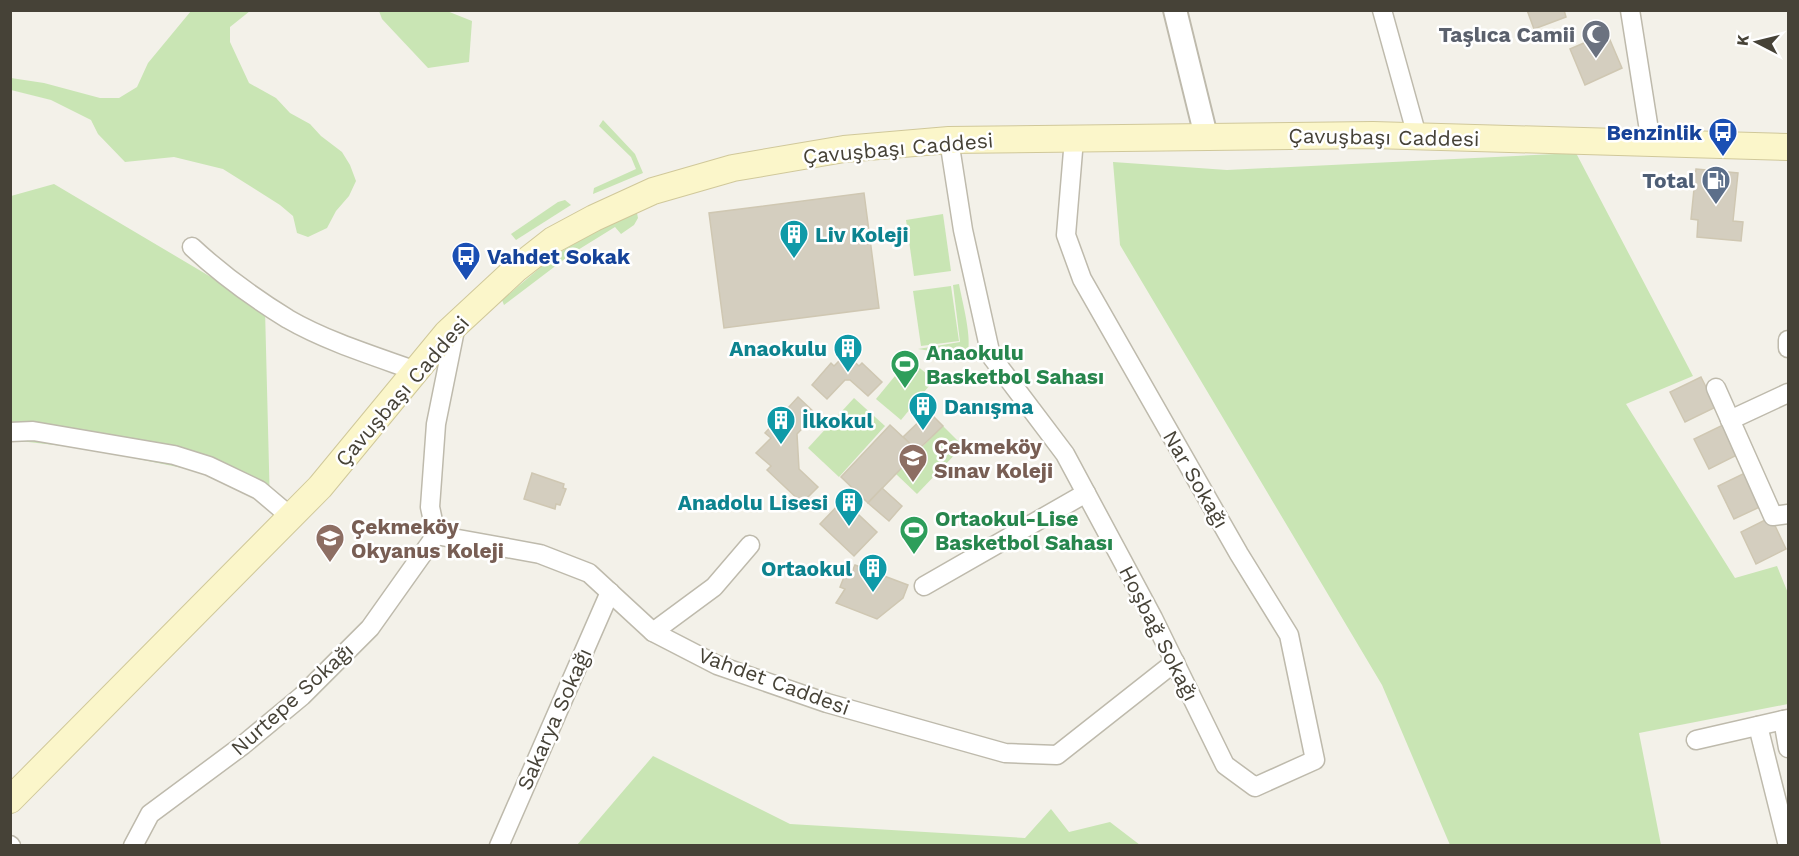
<svg xmlns="http://www.w3.org/2000/svg" width="1799" height="856" viewBox="0 0 1799 856" font-family="'Work Sans',sans-serif">
  <rect width="100%" height="100%" fill="#f3f1e9"/>
  <g fill="#c9e5b4">
    <path d="M191 11H250L230 27V42L249 83 276 98 290 113 310 124 321 136 342 152 350 165 356 181 349 196 336 211 327 228 308 237 297 233 293 216 280 205 223 169 174 157 125 162 98 134 91 120 51 100 11 90V78L44 83 100 98H119L137 87 148 63Z"/>
    <path d="M379 11H447L472 21 469 62 428 68 382 19Z"/>
    <path d="M603 120 635 154 643 173 593 194 594 188 636 169 631 157 599 126Z"/>
    <path d="M1576 153 1693 376 1626 404 1735 578 1777 566 1788 593V704L1639 733 1661 845H1450L1382 685 1120 245 1113 162 1227 170Z"/>
    <path d="M54 184 265 309 270 507 207 473 89 449 11 440V196Z"/>
    <path d="M565 200 571 205 516 240 511 234 558 202Z"/>
    <path d="M631 211 637 213 638 218 634 225 621 234 615 227 573 253 576 263 572 265 566 258 504 305 502 300 555 255Z"/>
    <path d="M943 214 951 271 914 276 906 220Z"/>
    <path d="M959 284C962 301 973 340 967 355L963 356 918 349 960 342 953 285Z"/>
    <path d="M951 286 959 341 921 346 913 291Z"/>
    <path d="M909 359 934 380 901 420 876 399Z"/>
    <path d="M854 398 885 426 839 477 808 448Z"/>
    <path d="M943 426 963 446 917 494 896 474Z"/>
    <path d="M653 756 790 824 1025 838 1051 809 1069 832 1110 822 1140 845H577Z"/>
  </g>
  <g fill="#d4cebf" stroke="#cfc7b2" stroke-width="1.5">
    <path d="M1527 10H1564L1566 17 1534 29Z"/>
    <path d="M1607 33 1622 68 1585 85 1570 49Z"/>
    <path d="M1696 169 1738 173 1733 221 1743 222 1741 241 1697 237 1698 220 1691 219Z"/>
    <path d="M864 193 879 308 724 328 709 213Z"/>
    <path d="M846 354 859 366 862 363 882 382 868 396 850 380H845L827 399 812 385 831 363 834 366Z"/>
    <path d="M1701 377 1716 407 1685 422 1670 392Z"/>
    <path d="M798 397 816 414 797 434 799 469 818 487 802 503 767 470 771 466 756 453 771 438 765 433Z"/>
    <path d="M929 412 943 426 917 451 903 437Z"/>
    <path d="M1725 424 1739 454 1709 469 1694 439Z"/>
    <path d="M890 425 918 451 868 503 841 477Z"/>
    <path d="M1749 471 1764 505 1734 519 1718 486Z"/>
    <path d="M532 473 564 484 563 488 566 489 560 505 556 504 555 509 524 499Z"/>
    <path d="M882 488 902 506 889 521 868 503Z"/>
    <path d="M843 500 877 532 854 556 820 524Z"/>
    <path d="M1771 517 1786 549 1756 564 1741 532Z"/>
    <path d="M855 565 908 585 903 598 877 619 836 603 845 589 840 587 846 572 851 574Z"/>
  </g>
  <g fill="none" stroke-linecap="round" stroke-linejoin="round">
    <g stroke="#bebaac" stroke-width="21">
      <g id="minor">
        <path d="M1382 10 1417 136"/>
        <path d="M1630 10 1651 143"/>
        <path d="M949 140 963 230 991 356 1065 454 1153 618 1225 765 1255 787 1315 760 1289 635 1239 554 1082 279 1066 235 1074 139"/>
        <path d="M192 247C221 274 254 298 288 319 326 341 374 356 416 371"/>
        <path d="M456 325 436 424 430 507 436 535 540 554 589 573 653 632 717 665 827 703 1005 753 1057 755 1175 662"/>
        <path d="M1788 340V348"/>
        <path d="M1716 388 1773 516 1788 514"/>
        <path d="M1730 420 1788 393"/>
        <path d="M10 432 33 431 174 455 209 466 259 490 291 517"/>
        <path d="M924 586 1086 493"/>
        <path d="M653 632 714 587 750 545"/>
        <path d="M1783 720 1788 748"/>
        <path d="M1758 726 1788 846"/>
        <path d="M1696 740 1788 719"/>
        <path d="M10 845 11 846"/>
        <path d="M133 846 150 814 243 745 302 696 370 628 436 535"/>
        <path d="M499 846 610 592"/>
      </g>
    </g>
    <g stroke="#bebaac" stroke-width="26">
      <path id="tertiary" d="M1175 10 1206 136"/>
    </g>
    <g stroke="#d0c89a" stroke-width="28">
      <path id="secondary" d="M10 800 320 487 447 333 516 269 553 240 594 218 653 191 733 168 844 149 949 140 1373 135 1788 147"/>
    </g>
    <use href="#minor" stroke="#fff" stroke-width="18"/>
    <use href="#tertiary" stroke="#fff" stroke-width="22"/>
    <use href="#secondary" stroke="#fbf6ca" stroke-width="26"/>
  </g>
  <defs>
    <g id="mosque-pin" transform="scale(1.5)"><path d="M0 17L-7.5 6A9.5 9.5 0 1 1 7.5 6Z" fill="#6b7280" stroke="#fff"/><path d="M3.5-4.9A6 6 0 1 0 3.5 4.9A5 5 0 1 1 3.5-4.9Z" fill="#fff"/></g>
    <g id="bus-pin" transform="scale(1.5)"><path d="M0 17L-7.5 6A9.5 9.5 0 1 1 7.5 6Z" fill="#1a4fb4" stroke="#fff"/><path d="M-5-6H5V4H4V6H2V4H-2V6H-4V4H-5ZM-3.5-4V0h7V-4ZM-3.5 1.2v1.5H-2V1.2ZM2 1.2v1.5H3.5V1.2Z" fill="#fff"/></g>
    <g id="fuel-pin" transform="scale(1.5)"><path d="M0 17L-7.5 6A9.5 9.5 0 1 1 7.5 6Z" fill="#5c6f8a" stroke="#fff"/><path d="M-5.5-6h7V0h2V4h1.3V-2.5L3-4.5l.8-.8L6-3V5H2.5V1h-1V6h-7ZM-4.2-4.7v3.2H.2V-4.7Z" fill="#fff"/></g>
    <g id="building-pin" transform="scale(1.5)"><path d="M0 17L-7.5 6A9.5 9.5 0 1 1 7.5 6Z" fill="#0f9aa8" stroke="#fff"/><path d="M-4-6H4V6H1V3H-1V6H-4ZM-2.5-4.3h1.7v1.8h-1.7ZM.8-4.3h1.7v1.8H.8ZM-2.5-1h1.7V.8h-1.7ZM.8-1h1.7V.8H.8Z" fill="#fff"/></g>
    <g id="stadium-pin" transform="scale(1.5)"><path d="M0 17L-7.5 6A9.5 9.5 0 1 1 7.5 6Z" fill="#2e9e5b" stroke="#fff"/><path d="M0-5a6.5 5 0 1 0 0 10a6.5 5 0 1 0 0-10ZM-3.5-1.8h7v3.6h-7Z" fill="#fff"/></g>
    <g id="school-pin" transform="scale(1.5)"><path d="M0 17L-7.5 6A9.5 9.5 0 1 1 7.5 6Z" fill="#8d6e63" stroke="#fff"/><path d="M0-5L7-2L0 1L-7-2ZM-4 1L0 2.5L4 1V4Q0 6-4 4Z" fill="#fff"/></g>
  </defs>
  <g fill-rule="evenodd">
    <use href="#mosque-pin" x="1596" y="34"/>
    <use href="#bus-pin" x="1723" y="132"/>
    <use href="#fuel-pin" x="1716" y="180"/>
    <use href="#building-pin" x="794" y="234"/>
    <use href="#bus-pin" x="466" y="256"/>
    <use href="#building-pin" x="848" y="348"/>
    <use href="#stadium-pin" x="905" y="364"/>
    <use href="#building-pin" x="923" y="406"/>
    <use href="#building-pin" x="781" y="420"/>
    <use href="#school-pin" x="913" y="458"/>
    <use href="#building-pin" x="849" y="502"/>
    <use href="#stadium-pin" x="914" y="530"/>
    <use href="#school-pin" x="330" y="538"/>
    <use href="#building-pin" x="873" y="568"/>
  </g>
  <g text-anchor="middle" dominant-baseline="central" stroke-width="5" stroke-linejoin="round" paint-order="stroke">
    <g font-size="21" font-weight="bold" fill="#5b616d" stroke="#fff" text-anchor="end">
      <text x="1575" y="34">Taşlıca Camii</text>
    </g>
    <g font-size="21" font-weight="bold" fill="#164399" stroke="#fff" text-anchor="end">
      <text x="1702" y="132">Benzinlik</text>
      <text x="487" y="256" text-anchor="start">Vahdet Sokak</text>
    </g>
    <g font-size="21" fill="#464237" stroke="#fff">
      <text transform="translate(1384 137) rotate(1)">Çavuşbaşı Caddesi</text>
      <text transform="translate(898 148) rotate(-5)">Çavuşbaşı Caddesi</text>
      <text transform="translate(402 391) rotate(-49)">Çavuşbaşı Caddesi</text>
      <text transform="translate(1196 479) rotate(60)">Nar Sokağı</text>
      <text transform="translate(1159 633) rotate(63)">Hoşbağ Sokağı</text>
      <text transform="translate(774 681) rotate(20)">Vahdet Caddesi</text>
      <text transform="translate(292 699) rotate(-42)">Nurtepe Sokağı</text>
      <text transform="translate(554 719) rotate(-66)">Sakarya Sokağı</text>
    </g>
    <g font-size="21" font-weight="bold" fill="#4e5e75" stroke="#fff" text-anchor="end">
      <text x="1695" y="180">Total</text>
    </g>
    <g font-size="21" font-weight="bold" fill="#0d838f" stroke="#fff" text-anchor="start">
      <text x="815" y="234">Liv Koleji</text>
      <text x="827" y="348" text-anchor="end">Anaokulu</text>
      <text x="944" y="406">Danışma</text>
      <text x="802" y="420">İlkokul</text>
      <text x="828" y="502" text-anchor="end">Anadolu Lisesi</text>
      <text x="852" y="568" text-anchor="end">Ortaokul</text>
    </g>
    <g font-size="21" font-weight="bold" fill="#27864d" stroke="#fff" text-anchor="start">
      <text x="926" y="352">Anaokulu<tspan x="926" dy="24">Basketbol Sahası</tspan></text>
      <text x="935" y="518">Ortaokul-Lise<tspan x="935" dy="24">Basketbol Sahası</tspan></text>
    </g>
    <g font-size="21" font-weight="bold" fill="#785e54" stroke="#fff" text-anchor="start">
      <text x="934" y="446">Çekmeköy<tspan x="934" dy="24">Sınav Koleji</tspan></text>
      <text x="351" y="526">Çekmeköy<tspan x="351" dy="24">Okyanus Koleji</tspan></text>
    </g>
  </g>
  <rect width="1799" height="856" fill="none" stroke="#464237" stroke-width="24"/>
  <g transform="translate(1757 42) rotate(277)" stroke="#ffffff" stroke-width="4.5" paint-order="stroke">
  <path d="M0-4.5L10 22L0 15L-10 22Z" fill="#464237"/>
  <text y="-9" font-size="16" font-weight="bold" text-anchor="middle" fill="#464237">K</text>
  </g>
</svg>
